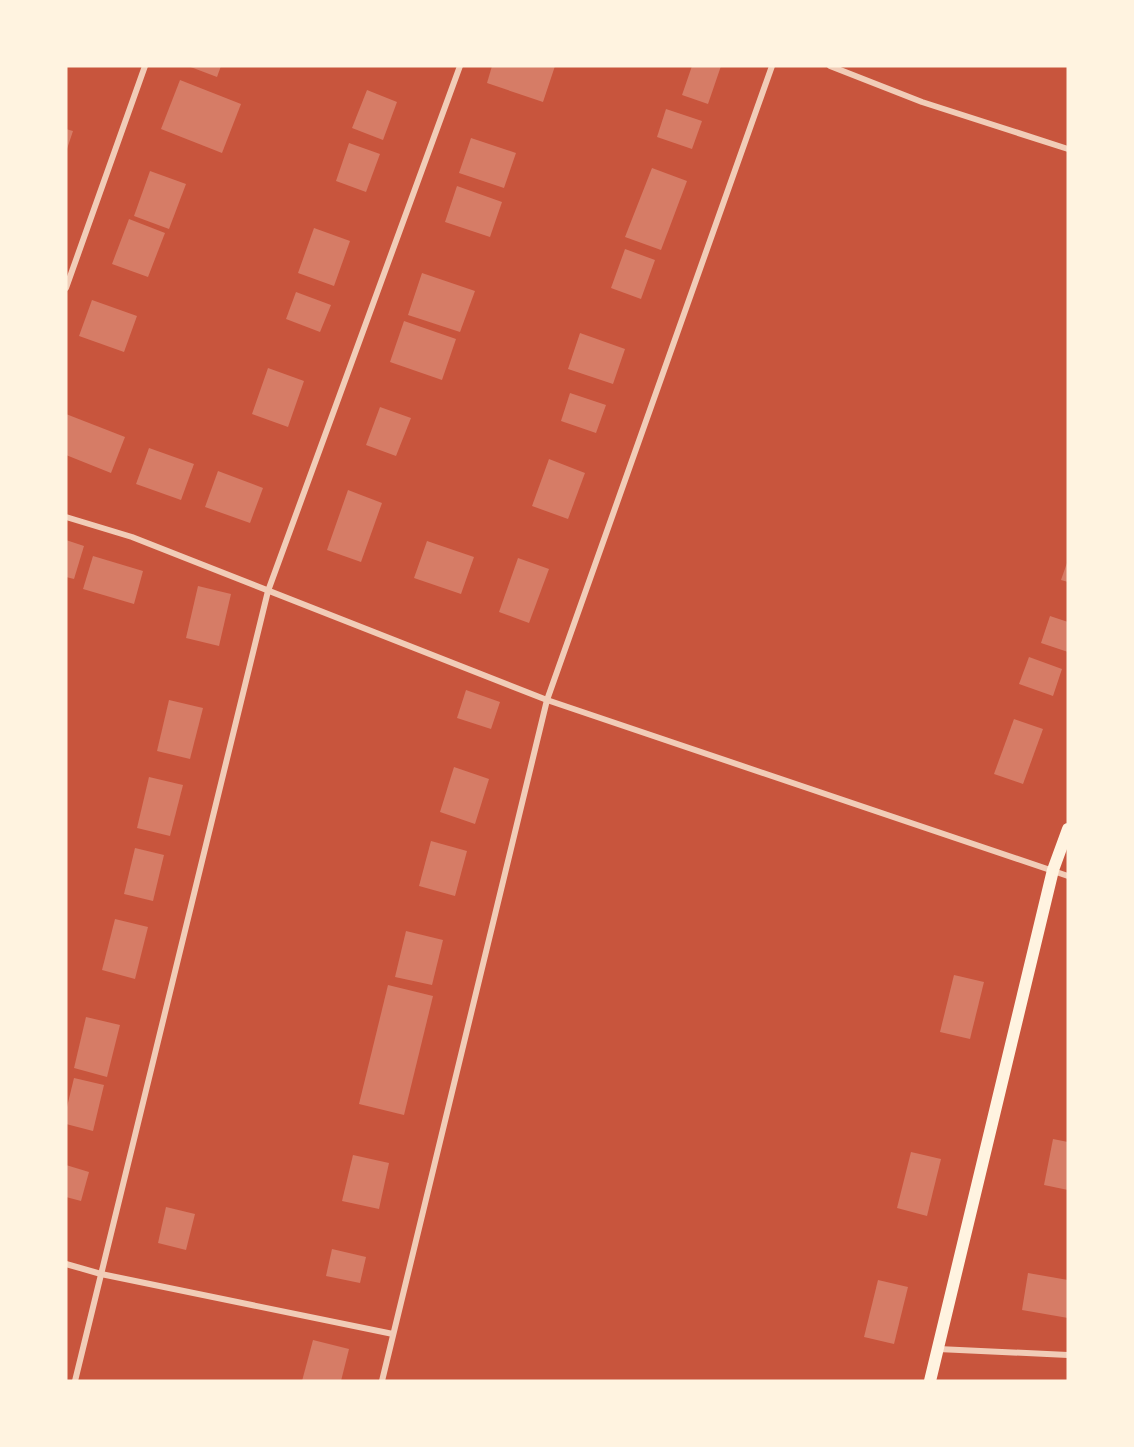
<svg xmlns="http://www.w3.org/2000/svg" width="1134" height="1447" viewBox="0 0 1134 1447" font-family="Roboto,sans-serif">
  <rect width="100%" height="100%" fill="#c8553d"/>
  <g fill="#d67c66">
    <path d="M188 66H221L217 77Z"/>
    <path d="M492 66H555L543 102 487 83Z"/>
    <path d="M692 66H721L708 104 682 95Z"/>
    <path d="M180 80 241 104 222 153 161 129Z"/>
    <path d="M367 90 397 102 383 140 352 128Z"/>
    <path d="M666 109 702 121 692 149 657 137Z"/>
    <path d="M66 129 73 131 66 152Z"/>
    <path d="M471 138 516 153 504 188 459 173Z"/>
    <path d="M349 143 380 154 366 192 336 181Z"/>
    <path d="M652 168 687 181 661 250 625 237Z"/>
    <path d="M150 171 186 184 169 229 134 216Z"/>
    <path d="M457 186 502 202 490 237 445 222Z"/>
    <path d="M129 219 165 233 148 277 112 264Z"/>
    <path d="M314 228 350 241 334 286 298 273Z"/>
    <path d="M625 249 655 260 641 299 611 288Z"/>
    <path d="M422 273 475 291 460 332 408 315Z"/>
    <path d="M296 292 331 305 320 332 286 319Z"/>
    <path d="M92 300 137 316 124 352 79 336Z"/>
    <path d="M404 321 456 339 442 380 390 362Z"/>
    <path d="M580 333 625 349 613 384 568 369Z"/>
    <path d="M268 368 304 381 288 427 252 414Z"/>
    <path d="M570 393 606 405 596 433 561 421Z"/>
    <path d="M380 407 411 418 396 456 366 445Z"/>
    <path d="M66 414 125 437 111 473 66 455Z"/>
    <path d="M149 448 194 464 181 500 136 484Z"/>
    <path d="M549 459 585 473 568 519 532 506Z"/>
    <path d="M218 471 263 488 250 523 205 507Z"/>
    <path d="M348 490 382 503 361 562 327 550Z"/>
    <path d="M66 540 84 546 74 579 66 577Z"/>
    <path d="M427 541 474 557 461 594 414 578Z"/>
    <path d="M93 556 143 571 134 604 83 589Z"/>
    <path d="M518 558 549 569 529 623 499 612Z"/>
    <path d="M1068 560V582L1061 580Z"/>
    <path d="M198 586 231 594 219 646 186 638Z"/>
    <path d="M1050 616 1068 622V652L1041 643Z"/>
    <path d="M1029 657 1062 669 1053 696 1019 684Z"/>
    <path d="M466 690 500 702 491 729 457 718Z"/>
    <path d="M169 700 203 708 190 759 157 751Z"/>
    <path d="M1014 719 1043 729 1023 784 994 774Z"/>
    <path d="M454 767 489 779 475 824 440 812Z"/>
    <path d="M149 777 183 785 170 836 137 828Z"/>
    <path d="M431 841 467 851 455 896 419 886Z"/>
    <path d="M135 848 164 855 153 901 124 894Z"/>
    <path d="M115 919 148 927 135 979 102 970Z"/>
    <path d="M406 931 443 940 432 985 395 977Z"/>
    <path d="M954 975 984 982 970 1039 940 1032Z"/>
    <path d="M388 985 433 996 404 1115 359 1104Z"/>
    <path d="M86 1017 120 1025 107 1077 74 1068Z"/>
    <path d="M74 1078 104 1085 93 1131 66 1124V1111Z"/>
    <path d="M1053 1139 1068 1142V1190L1044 1185Z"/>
    <path d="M911 1152 941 1159 927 1216 897 1208Z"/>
    <path d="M353 1155 389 1163 379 1209 342 1201Z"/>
    <path d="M66 1165 89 1172 81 1201 66 1197Z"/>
    <path d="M166 1207 195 1214 186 1250 158 1243Z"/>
    <path d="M332 1249 366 1257 360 1283 326 1276Z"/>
    <path d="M1028 1273 1068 1280V1318L1022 1310Z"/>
    <path d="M878 1280 908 1287 894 1344 864 1337Z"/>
    <path d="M313 1340 349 1349 341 1381H302Z"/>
  </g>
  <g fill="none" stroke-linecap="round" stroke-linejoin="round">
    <g stroke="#f1ccb7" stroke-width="6">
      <path d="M830 66 922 102 1068 149"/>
      <path d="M66 288 145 66"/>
      <path d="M66 517 132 537 547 700 1068 876"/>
      <path d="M66 1264 101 1274 393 1334"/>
      <path d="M938 1349 1068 1355"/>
      <path d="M75 1381 268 591 460 66"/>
      <path d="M382 1381 547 700 772 66"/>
    </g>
    <path stroke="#fff3e0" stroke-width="12" d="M930 1381 1053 870 1068 829"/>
  </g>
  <rect width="1134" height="1447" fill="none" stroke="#fff3e0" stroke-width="135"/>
</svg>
